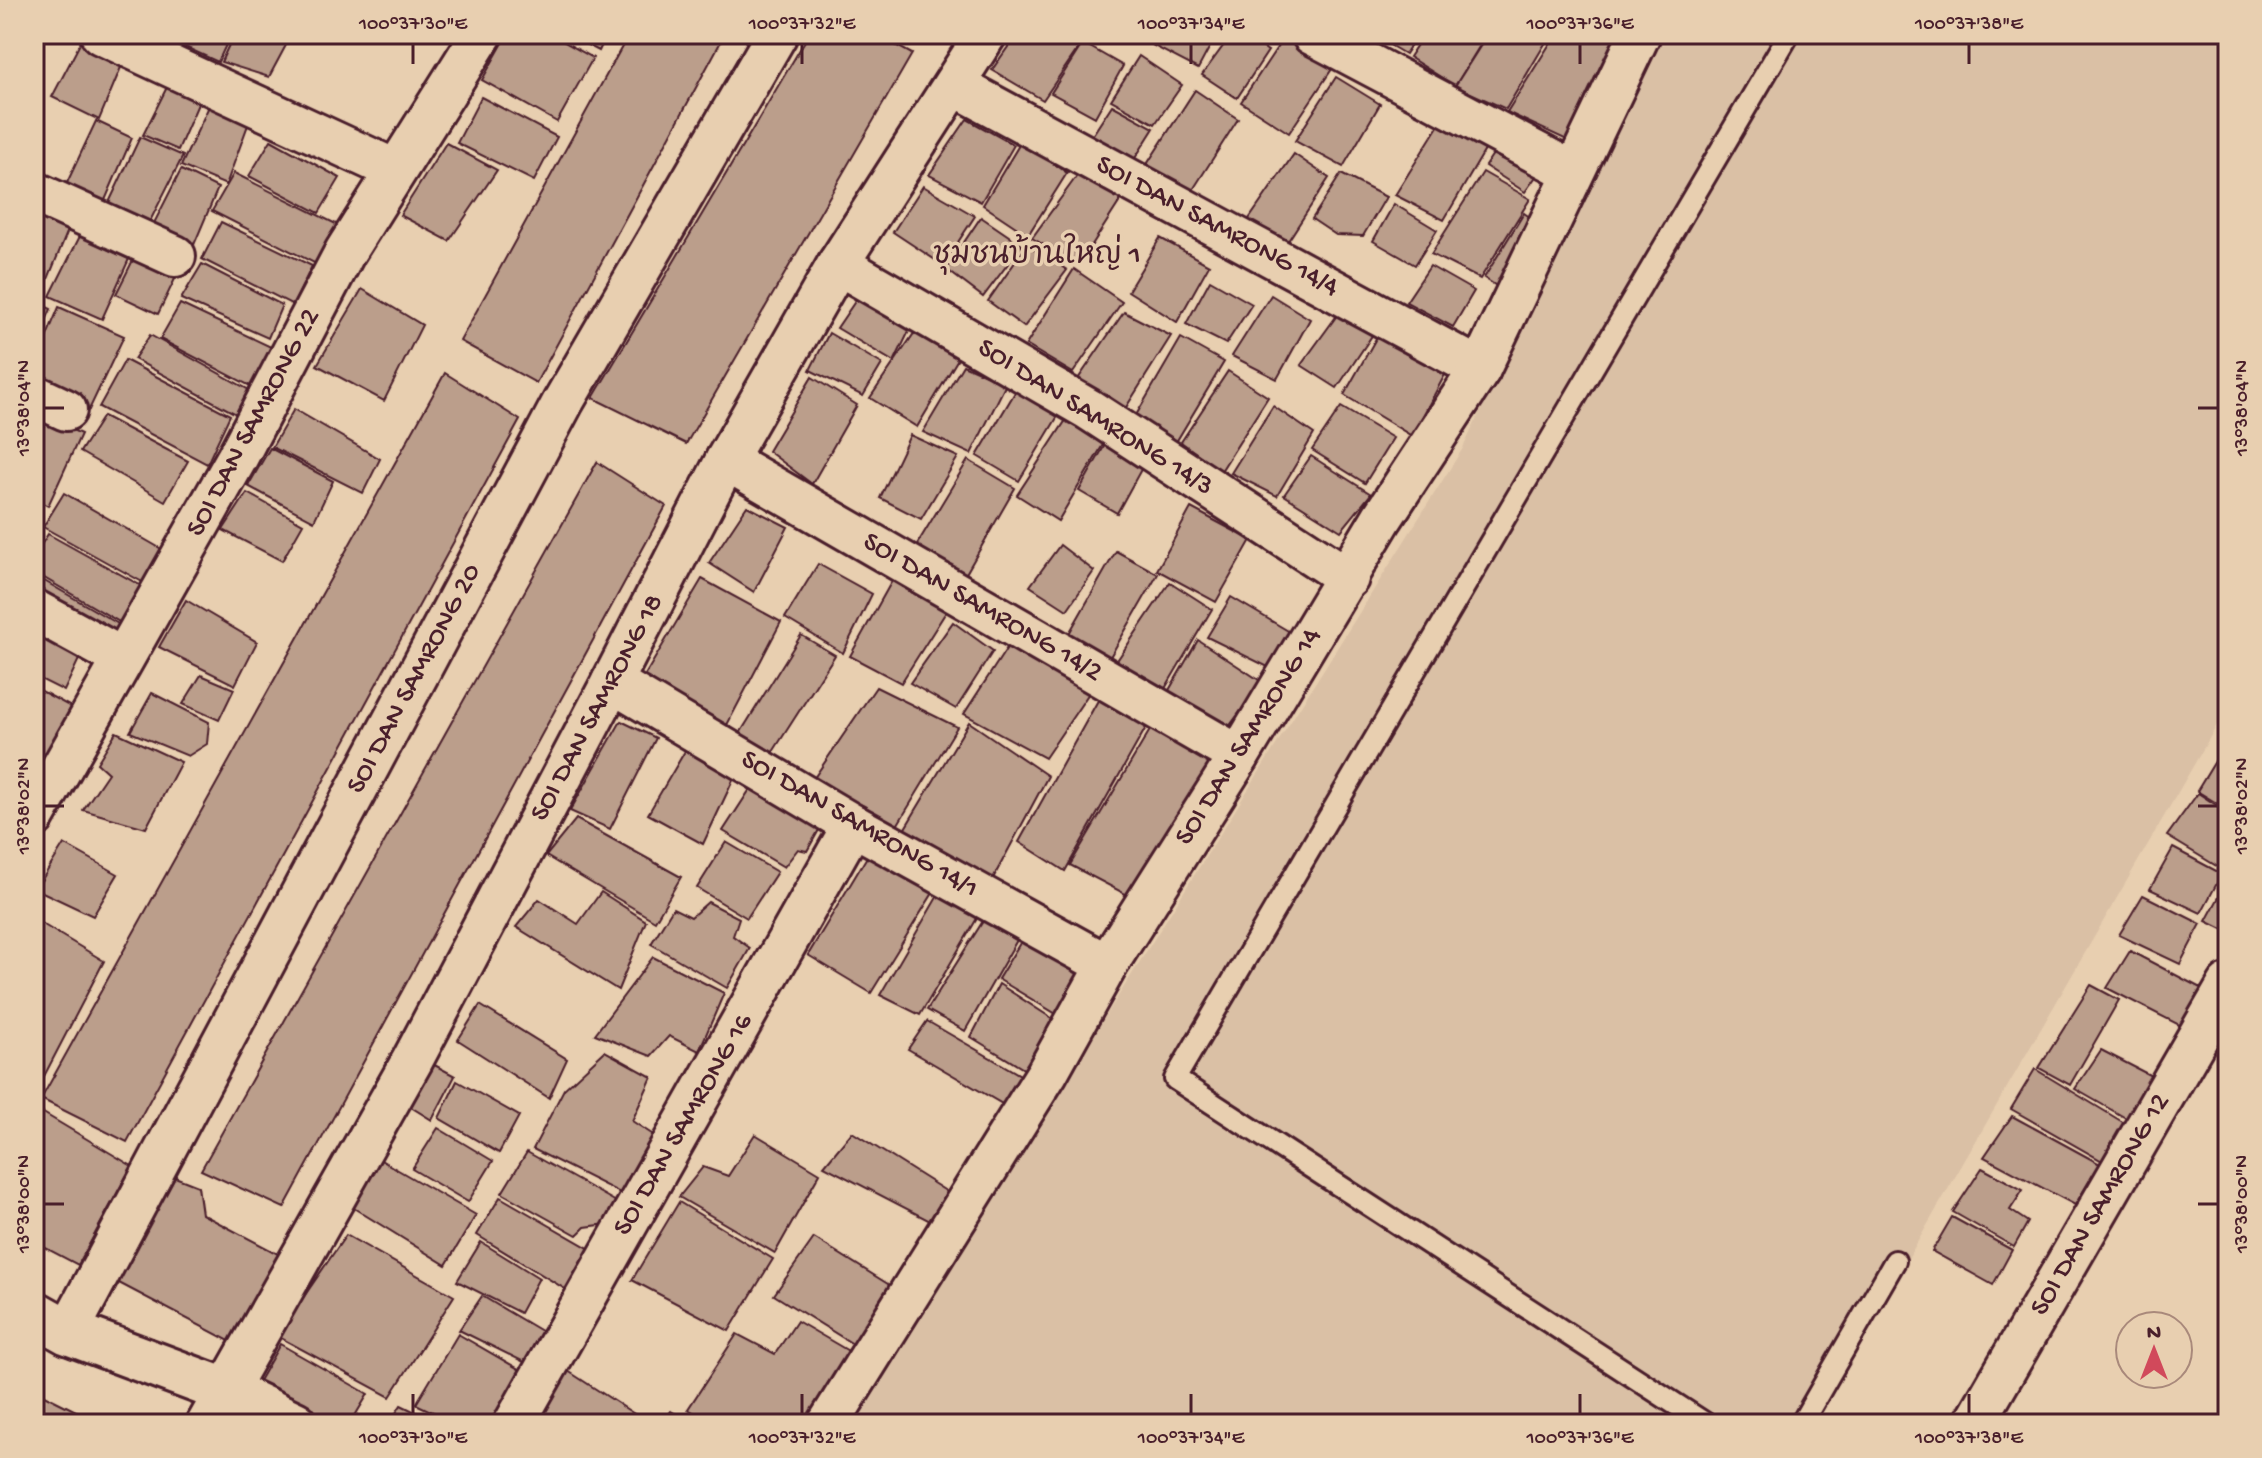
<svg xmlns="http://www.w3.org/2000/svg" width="2262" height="1458" viewBox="0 0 2262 1458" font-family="'Gochi Hand','Playpen Sans Thai',sans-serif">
  <rect width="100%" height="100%" fill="#e8cfb0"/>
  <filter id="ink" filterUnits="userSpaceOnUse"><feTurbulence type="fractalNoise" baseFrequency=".0125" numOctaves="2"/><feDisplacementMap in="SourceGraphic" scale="16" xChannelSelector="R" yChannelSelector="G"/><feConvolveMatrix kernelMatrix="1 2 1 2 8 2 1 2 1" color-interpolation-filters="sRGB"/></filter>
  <g filter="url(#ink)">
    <path fill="#dac0a5" d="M1659 34H2228V706L1812 1424H849L1463 448Z"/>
    <g fill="#bb9e8b" stroke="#4a1f2b" stroke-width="2">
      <path d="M85 34 127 53 99 120 52 97Z"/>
      <path d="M173 34H231L218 62 170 40Z"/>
      <path d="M234 34H292L269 77 221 62Z"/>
      <path d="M508 34H550L593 58 557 122 482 80Z"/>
      <path d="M567 34H607L599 51Z"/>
      <path d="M629 34H725L536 383 460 341Z"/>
      <path d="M809 34H875L912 54 686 444 593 398Z"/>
      <path d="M1017 34H1088L1043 100 992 70Z"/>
      <path d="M1155 34H1208L1214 39 1198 69 1148 43Z"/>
      <path d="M1232 34H1243L1268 51 1237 98 1202 75Z"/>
      <path d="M1286 34H1291L1336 63 1289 133 1241 102Z"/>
      <path d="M1371 34H1418L1405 54Z"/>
      <path d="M1424 34H1487L1455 86 1409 57Z"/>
      <path d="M1488 34H1543L1549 37 1506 109 1455 86Z"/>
      <path d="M1556 34H1626L1567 140 1507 112Z"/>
      <path d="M1083 43 1123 66 1095 117 1051 93Z"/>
      <path d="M1139 56 1182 85 1155 124 1111 100Z"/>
      <path d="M172 77 204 90 178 150 143 135Z"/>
      <path d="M1336 77 1380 104 1343 167 1295 141Z"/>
      <path d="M1195 90 1238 119 1189 196 1144 169Z"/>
      <path d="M481 97 557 137 534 181 457 143Z"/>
      <path d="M210 104 249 122 226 185 181 166Z"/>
      <path d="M1112 105 1154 128 1132 163 1090 139Z"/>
      <path d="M967 119 1014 145 981 202 929 175Z"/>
      <path d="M96 121 132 138 103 205 65 187Z"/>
      <path d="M1440 123 1485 150 1444 220 1395 195Z"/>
      <path d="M140 137 183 156 146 229 105 211Z"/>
      <path d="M271 140 340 178 319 213 249 176Z"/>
      <path d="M1022 140 1067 173 1028 235 983 205Z"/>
      <path d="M446 143 497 170 449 241 400 215Z"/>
      <path d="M1495 151 1537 175 1525 192 1485 166Z"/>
      <path d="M1294 154 1329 178 1284 247 1247 222Z"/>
      <path d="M181 170 218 188 191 252 149 233Z"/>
      <path d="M1483 172 1530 199 1480 279 1431 254Z"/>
      <path d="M234 173 344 228 324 268 212 211Z"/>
      <path d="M1079 173 1122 198 1079 265 1032 238Z"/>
      <path d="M1341 174 1386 197 1363 236 1336 235 1312 219Z"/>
      <path d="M923 186 975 216 943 265 893 232Z"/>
      <path d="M1394 204 1437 230 1415 265 1373 241Z"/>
      <path d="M34 207 71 223 41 296 34 292Z"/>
      <path d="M1524 213 1542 226 1509 294 1484 278Z"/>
      <path d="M981 217 1022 245 983 297 946 269Z"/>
      <path d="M221 222 312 266 293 305 202 259Z"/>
      <path d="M80 236 129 259 102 319 50 296Z"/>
      <path d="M1160 238 1209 265 1177 322 1128 291Z"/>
      <path d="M1027 245 1067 270 1024 327 988 301Z"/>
      <path d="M134 258 175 279 158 314 116 294Z"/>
      <path d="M202 264 282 305 268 338 181 299Z"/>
      <path d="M1430 266 1474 291 1453 327 1406 302Z"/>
      <path d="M1074 269 1122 302 1073 373 1026 345Z"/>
      <path d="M1210 280 1252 304 1226 344 1186 324Z"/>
      <path d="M362 289 422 325 384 401 317 365Z"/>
      <path d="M860 294 913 323 894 362 837 328Z"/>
      <path d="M1271 295 1310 319 1277 379 1232 356Z"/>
      <path d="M34 301 51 309 34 349Z"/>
      <path d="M180 304 273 348 254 388 160 339Z"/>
      <path d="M59 307 124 336 89 410 34 386V367Z"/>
      <path d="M1124 312 1171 336 1123 412 1076 382Z"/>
      <path d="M1338 314 1373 334 1337 388 1301 365Z"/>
      <path d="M917 329 959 357 917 427 870 398Z"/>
      <path d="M829 333 882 364 863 396 810 370Z"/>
      <path d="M1379 333 1447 371 1412 436 1344 395Z"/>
      <path d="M150 335 249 390 238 415 134 359Z"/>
      <path d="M1181 338 1224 362 1176 442 1135 417Z"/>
      <path d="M125 360 230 415 207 464 99 407Z"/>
      <path d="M963 365 1006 384 971 454 923 432Z"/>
      <path d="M1228 371 1268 397 1221 471 1181 442Z"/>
      <path d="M445 373 520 420 127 1142 41 1099Z"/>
      <path d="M812 377 857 405 812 484 768 451Z"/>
      <path d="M1017 389 1058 416 1019 481 977 456Z"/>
      <path d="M1273 406 1314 434 1277 496 1231 473Z"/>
      <path d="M1341 407 1393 438 1365 483 1312 450Z"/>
      <path d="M294 409 380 459 363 493 272 447Z"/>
      <path d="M34 412 81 434 48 506 34 499Z"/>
      <path d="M103 416 188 461 165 501 80 452Z"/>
      <path d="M1068 417 1104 443 1058 521 1017 495Z"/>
      <path d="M910 435 958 457 921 519 880 498Z"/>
      <path d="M1106 443 1144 464 1117 513 1079 491Z"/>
      <path d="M270 448 333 481 314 521 248 486Z"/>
      <path d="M1311 456 1371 494 1341 531 1284 495Z"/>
      <path d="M968 460 1015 488 964 577 916 546Z"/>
      <path d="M597 462 666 506 284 1208 201 1170Z"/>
      <path d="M64 493 165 551 146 584 43 527Z"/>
      <path d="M247 493 303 524 282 561 223 530Z"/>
      <path d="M747 506 788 527 754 592 709 563Z"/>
      <path d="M1191 508 1251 540 1216 602 1157 570Z"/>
      <path d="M48 534 143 587 123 624 34 572V556Z"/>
      <path d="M1060 545 1094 571 1067 610 1030 586Z"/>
      <path d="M1116 551 1158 574 1107 662 1067 637Z"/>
      <path d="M818 564 872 594 843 653 785 618Z"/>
      <path d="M898 570 951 604 901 683 850 656Z"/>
      <path d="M34 575 120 625 109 645 34 605Z"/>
      <path d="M702 579 781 622 727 725 642 680Z"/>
      <path d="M1170 582 1212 609 1163 692 1114 665Z"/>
      <path d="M1231 597 1290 632 1270 668 1207 637Z"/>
      <path d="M186 600 257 642 235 685 159 647Z"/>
      <path d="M953 622 993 651 956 709 910 683Z"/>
      <path d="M34 630 81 655 64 691 34 676Z"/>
      <path d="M801 635 835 655 771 755 739 735Z"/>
      <path d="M1012 640 1091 690 1045 758 964 714Z"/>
      <path d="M1198 640 1262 682 1228 728 1168 692Z"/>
      <path d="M201 675 234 689 219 720 183 704Z"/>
      <path d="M34 687 71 707 38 778 34 776Z"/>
      <path d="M876 687 957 727 895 829 812 781Z"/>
      <path d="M152 693 209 722 207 744 188 756 130 732Z"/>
      <path d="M1101 695 1148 724 1065 871 1019 842Z"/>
      <path d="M621 721 656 738 610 829 570 811Z"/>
      <path d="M969 722 1048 776 990 884 904 830Z"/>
      <path d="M1153 725 1219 763 1131 897 1070 865Z"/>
      <path d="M116 732 181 762 146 828 83 810 108 773 97 763Z"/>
      <path d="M688 746 735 776 703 844 648 814Z"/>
      <path d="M2220 753 2228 757V810L2197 791Z"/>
      <path d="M758 777 824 821 807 851 798 849 784 867 723 831Z"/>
      <path d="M2198 793 2228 813V873L2167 836Z"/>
      <path d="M576 819 681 877 655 921 546 856Z"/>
      <path d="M726 842 777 872 747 918 697 888Z"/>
      <path d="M64 844 118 874 93 916 36 889Z"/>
      <path d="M2173 848 2222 874 2201 913 2150 889Z"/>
      <path d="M871 850 936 888 871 993 808 955Z"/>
      <path d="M2226 884 2228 885V932L2206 921Z"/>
      <path d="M601 892 646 921 618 990 516 927 539 899 578 924Z"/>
      <path d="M940 892 979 915 920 1015 880 995Z"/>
      <path d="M2143 895 2201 924 2180 964 2119 935Z"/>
      <path d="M708 902 739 918 733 936 750 948 727 988 651 944 673 908 691 917Z"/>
      <path d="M985 918 1017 940 965 1031 927 1010Z"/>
      <path d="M34 919 104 961 41 1082 34 1079Z"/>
      <path d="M1025 935 1082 970 1058 1015 998 979Z"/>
      <path d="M2130 951 2212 994 2191 1031 2107 988Z"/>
      <path d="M653 957 724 993 699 1051 669 1036 651 1056 595 1034Z"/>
      <path d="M999 984 1056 1021 1032 1074 971 1037Z"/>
      <path d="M2091 985 2119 1000 2070 1085 2039 1068Z"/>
      <path d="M480 1005 567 1059 549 1098 458 1040Z"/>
      <path d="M927 1021 1027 1079 1011 1109 908 1049Z"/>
      <path d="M2101 1050 2163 1082 2138 1125 2075 1089Z"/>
      <path d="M605 1051 652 1077 632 1121 658 1138 628 1197 533 1149 564 1089Z"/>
      <path d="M427 1061 455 1076 432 1120 401 1101Z"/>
      <path d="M2035 1069 2126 1124 2106 1163 2011 1109Z"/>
      <path d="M457 1081 519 1116 499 1153 439 1118Z"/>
      <path d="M34 1088 38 1090 40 1111 132 1166 78 1265 34 1242Z"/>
      <path d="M2012 1116 2100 1164 2075 1205 1984 1157Z"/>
      <path d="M438 1128 493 1161 468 1202 412 1169Z"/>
      <path d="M852 1132 949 1193 932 1222 824 1166Z"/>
      <path d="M755 1134 820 1173 775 1253 679 1197 703 1167 728 1176Z"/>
      <path d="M527 1152 620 1204 607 1224 585 1227 577 1235 502 1193Z"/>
      <path d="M379 1159 476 1215 446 1265 352 1207Z"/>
      <path d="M1982 1168 2023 1190 2010 1210 2028 1222 2014 1247 1953 1212Z"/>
      <path d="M175 1177 198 1186 202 1214 280 1255 233 1343 117 1282Z"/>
      <path d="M500 1197 597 1253 575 1295 477 1235Z"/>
      <path d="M679 1202 773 1259 729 1331 632 1280Z"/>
      <path d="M1952 1217 2012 1250 1993 1285 1932 1251Z"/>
      <path d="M346 1235 454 1296 390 1397 277 1336Z"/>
      <path d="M814 1238 896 1289 861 1349 774 1295Z"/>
      <path d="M481 1242 539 1278 520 1313 457 1281Z"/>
      <path d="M482 1296 546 1334 528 1364 459 1330Z"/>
      <path d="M797 1321 857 1356 814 1424H714L688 1409 737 1334 775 1354Z"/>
      <path d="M458 1334 522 1371 493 1424H458L416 1404Z"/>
      <path d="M280 1344 368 1394 350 1424H334L256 1386Z"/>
      <path d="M568 1371 639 1417 635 1424H538Z"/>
      <path d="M34 1390 102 1424H34Z"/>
      <path d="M401 1405 440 1424H389Z"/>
      <path d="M671 1411 694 1424H662Z"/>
    </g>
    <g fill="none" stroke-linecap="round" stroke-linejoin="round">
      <g stroke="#4a1f2b" stroke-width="26">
        <g id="lane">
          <path d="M1706 1424 1175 1079 1789 34"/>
          <path d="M1801 1424 1895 1261"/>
        </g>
      </g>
      <g stroke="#4a1f2b" stroke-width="46">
        <g id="street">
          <path d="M101 34 395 170"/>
          <path d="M1312 34 1573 172"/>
          <path d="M954 85 1480 369"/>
          <path d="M34 192 175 256"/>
          <path d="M838 264 1088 409 1348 578"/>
          <path d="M34 395 66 410"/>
          <path d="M726 460 1239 756"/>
          <path d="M34 610 122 658"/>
          <path d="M612 682 853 825 1107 965"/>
          <path d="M34 817 237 458 345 252 482 34"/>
          <path d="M68 1332 563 402 777 34"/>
          <path d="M207 1424 412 1061 612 682 726 460 838 264 986 34"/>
          <path d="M514 1424 853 825"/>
          <path d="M828 1424 1047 1073 1107 965 1239 756 1382 518 1480 369 1640 34"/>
          <path d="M1974 1424 2228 985"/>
        </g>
      </g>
      <g stroke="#4a1f2b" stroke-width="50">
        <path id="secondary" d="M34 1313 68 1332 226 1391 295 1424"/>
      </g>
      <use href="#lane" stroke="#e8cfb0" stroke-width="20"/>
      <use href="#street" stroke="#e8cfb0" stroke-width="40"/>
      <use href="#secondary" stroke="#e8cfb0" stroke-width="44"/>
    </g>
  </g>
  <path fill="none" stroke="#4a1f2b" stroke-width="3" d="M413 44V64M802 44V64M1191 44V64M1580 44V64M1969 44V64M44 408H64M2198 408H2218M44 806H64M2198 806H2218M44 1204H64M2198 1204H2218M413 1394V1414M802 1394V1414M1191 1394V1414M1580 1394V1414M1969 1394V1414"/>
  <g text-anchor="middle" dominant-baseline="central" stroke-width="7" stroke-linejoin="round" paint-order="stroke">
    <g font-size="28" fill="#4a1f2b" stroke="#e8cfb0">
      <text transform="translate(1217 227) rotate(28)">SOI DAN SAMRONG 14/4</text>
      <text transform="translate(1095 418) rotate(32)">SOI DAN SAMRONG 14/3</text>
      <text transform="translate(254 423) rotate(-62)">SOI DAN SAMRONG 22</text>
      <text transform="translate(982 608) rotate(30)">SOI DAN SAMRONG 14/2</text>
      <text transform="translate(415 679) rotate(-62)">SOI DAN SAMRONG 20</text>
      <text transform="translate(598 708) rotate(-62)">SOI DAN SAMRONG 18</text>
      <text transform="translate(1249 737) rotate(-58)">SOI DAN SAMRONG 14</text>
      <text transform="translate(859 825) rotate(30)">SOI DAN SAMRONG 14/1</text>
      <text transform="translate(684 1125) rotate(-60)">SOI DAN SAMRONG 16</text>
      <text transform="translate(2101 1205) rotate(-60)">SOI DAN SAMRONG 12</text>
    </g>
    <g font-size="30" fill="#4a1f2b" stroke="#e8cfb0">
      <text x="1037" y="257">ชุมชนบ้านใหญ่ 1</text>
    </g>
  </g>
  <rect width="2262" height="1458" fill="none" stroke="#e8cfb0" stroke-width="88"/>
  <g transform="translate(2154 1350)"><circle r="38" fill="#e8cfb0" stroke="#a9897b" stroke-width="2"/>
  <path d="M0-6L14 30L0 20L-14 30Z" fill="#d1495b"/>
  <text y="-12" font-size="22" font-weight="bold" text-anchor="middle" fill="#4a1f2b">N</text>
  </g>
  <rect x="44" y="44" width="2174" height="1370" fill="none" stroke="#4a1f2b" stroke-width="3"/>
  <g font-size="20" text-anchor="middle" fill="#4a1f2b">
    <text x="413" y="29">100°37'30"E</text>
    <text x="802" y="29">100°37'32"E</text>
    <text x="1191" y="29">100°37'34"E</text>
    <text x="1580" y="29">100°37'36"E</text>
    <text x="1969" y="29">100°37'38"E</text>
    <text transform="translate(22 408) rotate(-90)" y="7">13°38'04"N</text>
    <text transform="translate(2240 408) rotate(-90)" y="7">13°38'04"N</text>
    <text transform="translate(22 806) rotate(-90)" y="7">13°38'02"N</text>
    <text transform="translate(2240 806) rotate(-90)" y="7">13°38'02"N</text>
    <text transform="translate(22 1204) rotate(-90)" y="7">13°38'00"N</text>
    <text transform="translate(2240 1204) rotate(-90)" y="7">13°38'00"N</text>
    <text x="413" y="1443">100°37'30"E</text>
    <text x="802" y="1443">100°37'32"E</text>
    <text x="1191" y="1443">100°37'34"E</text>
    <text x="1580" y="1443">100°37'36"E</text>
    <text x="1969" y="1443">100°37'38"E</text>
  </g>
</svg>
